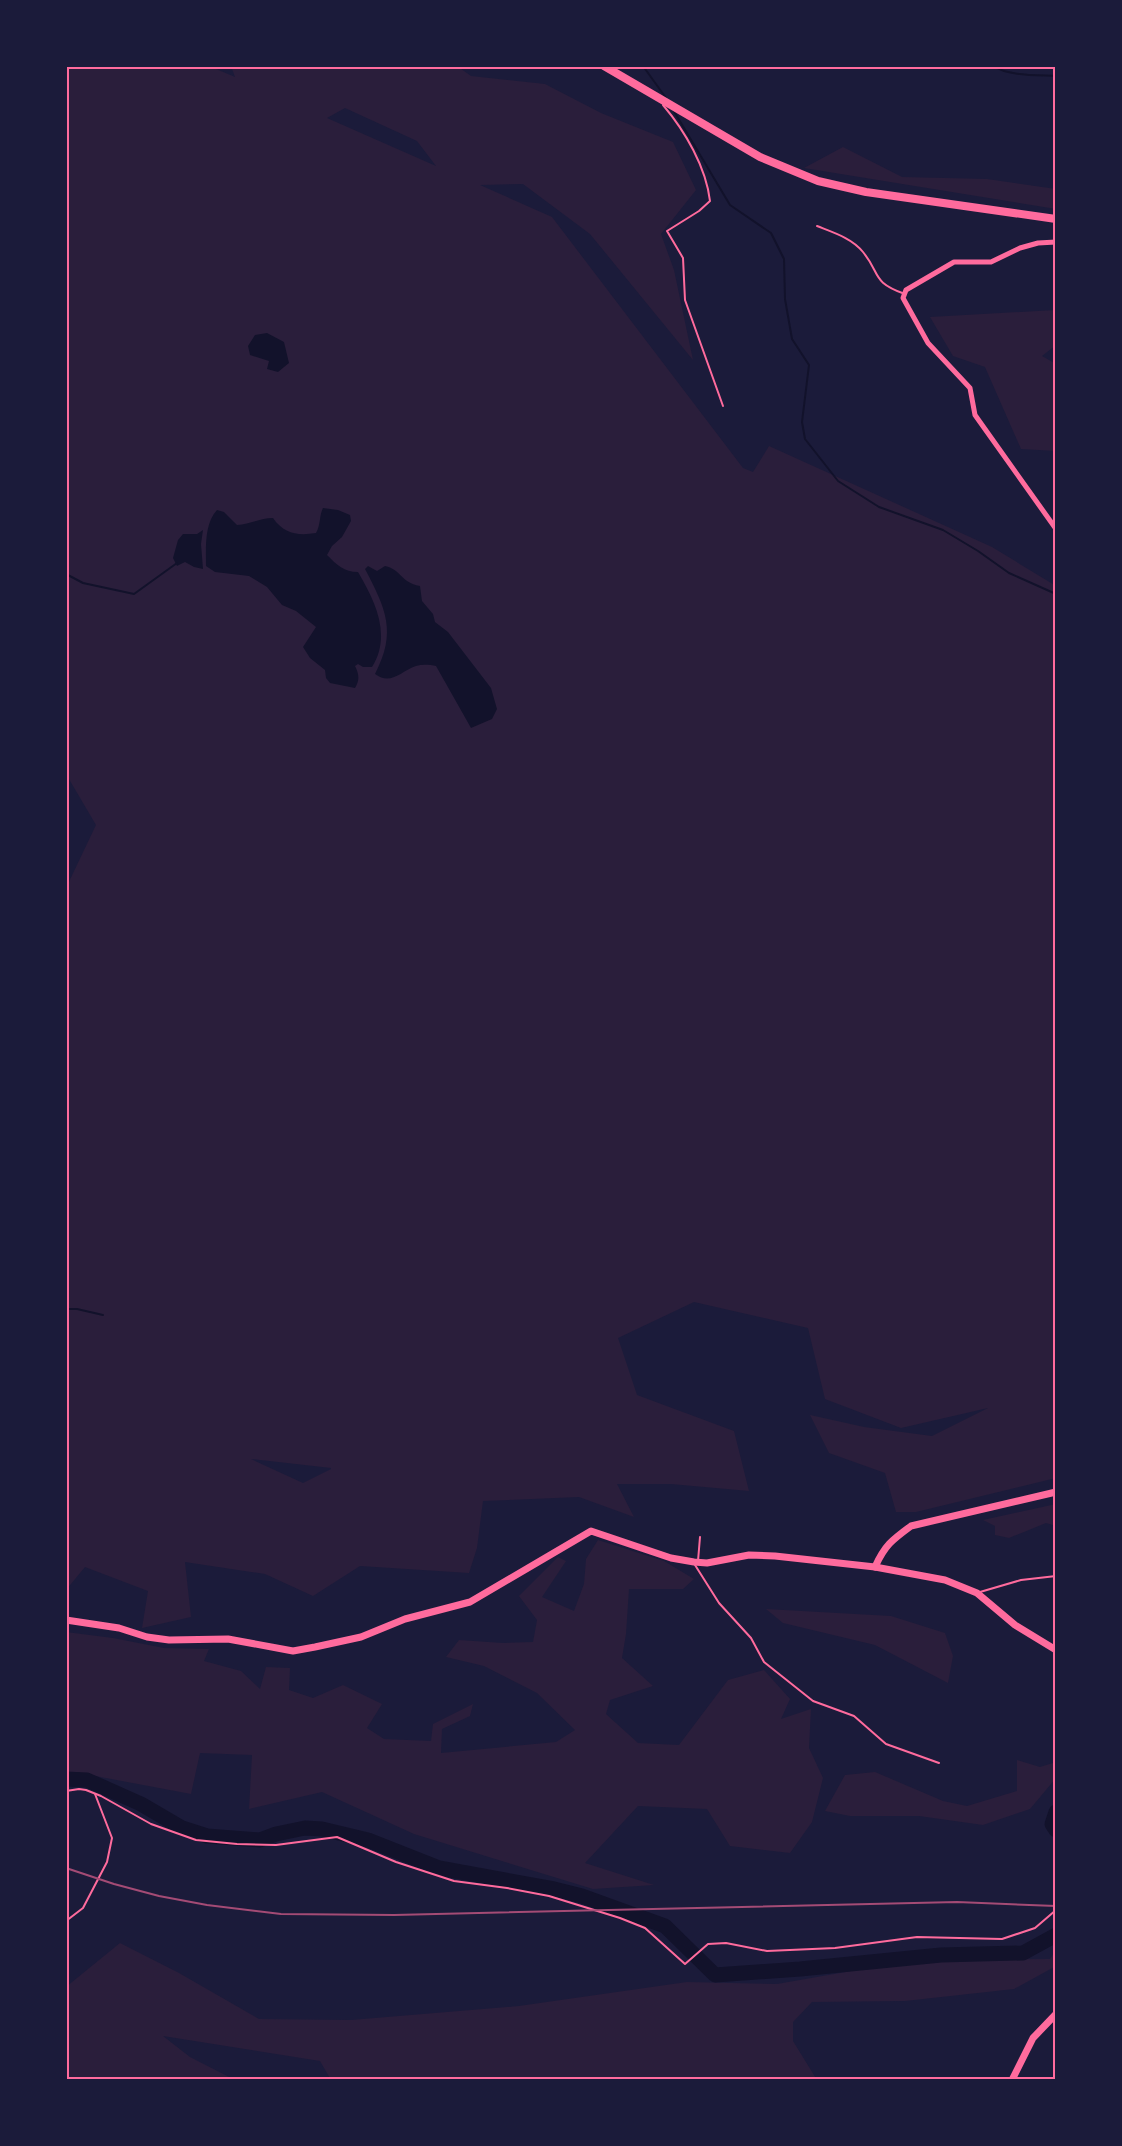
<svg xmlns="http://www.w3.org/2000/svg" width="1122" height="2146" viewBox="0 0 1122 2146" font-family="Lato,sans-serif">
  <rect width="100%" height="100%" fill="#1b1b3a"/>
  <g fill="#2a1e3b" fill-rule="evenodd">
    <path d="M66 66H209L235 77 231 66H457L471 76 545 84 601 113 673 142 696 190 661 234 674 270 693 360 590 234 523 184 480 185 552 217 743 468 753 472 769 446 992 547 1056 586V1478L916 1512H896L885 1473 829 1453 810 1415 864 1427 932 1436 988 1408 901 1428 825 1399 808 1328 694 1302 618 1338 637 1395 734 1431 749 1491 671 1484H617L634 1517 579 1497 483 1501 477 1548 469 1573 360 1566 313 1596 265 1574 185 1562 191 1617 142 1628 148 1591 85 1567 66 1590V888L96 825 66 774ZM345 108 417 141 436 166 327 118ZM251 1459 331 1468V1469L303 1483Z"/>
    <path d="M843 147 902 177 987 179 1056 189V209L804 168Z"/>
    <path d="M1056 310V345L1042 356 1056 364V451L1021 449 985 367 953 356 930 317Z"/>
    <path d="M1056 1504V1526L1046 1523 1009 1538 995 1535V1526L983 1520Z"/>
    <path d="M598 1540 664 1561 694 1579 683 1589H629L626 1634 622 1658 653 1686 610 1700 606 1714 638 1743 679 1745 728 1680 764 1670 790 1699 781 1719 811 1709 809 1748 823 1778 812 1822 790 1853 730 1846 707 1809 638 1806 585 1863 654 1885 593 1889 414 1834 322 1792 249 1809 252 1755 200 1753 191 1794 74 1772 66 1774V1632L113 1638 164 1648 209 1649 204 1661 241 1671 260 1689 266 1667 290 1668 289 1690 313 1698 343 1685 382 1704 367 1728 384 1739 431 1741 433 1724 473 1704 470 1716 442 1729 441 1753 556 1742 575 1730 537 1693 484 1666 446 1657 459 1640 503 1643 533 1642 537 1620 519 1596 558 1557 566 1561 542 1597 574 1611 584 1584 586 1559Z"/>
    <path d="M766 1609 891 1616 945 1633 953 1656 948 1683 875 1645 783 1623Z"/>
    <path d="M1017 1760 1040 1767 1056 1762V1778L1030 1809 983 1825 919 1816H850L825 1811 845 1775 875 1772 943 1801 967 1806 1017 1791Z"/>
    <path d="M120 1943 179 1973 259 2019 351 2020 519 2006 687 1982 777 1984 914 1960 1050 1959 1056 1950V1966L1014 1989 905 2001 812 2002 793 2022V2041L817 2080H331L320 2061 163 2036 190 2057 235 2080H66V1987Z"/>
  </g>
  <g fill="#12122b">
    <path d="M267 333 284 342 289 363 278 372 267 369 269 361 250 355 248 346 255 335Z"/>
    <path d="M323 508 338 510 350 515 351 521 342 537 332 546 327 555C337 565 344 572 358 572 375 601 392 635 372 667H363L358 664 355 666C359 674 360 680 355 688L330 683 326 678 325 670 310 658 303 647 316 627 296 611 282 605 267 587 249 576 215 572 206 566C206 549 204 524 217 510L224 512 237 525C250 524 261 518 273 518 284 534 298 536 316 533 321 524 319 516 323 508Z"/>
    <path d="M203 530 201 544 203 569 194 567 185 562 177 566 173 558 178 540 183 534H197Z"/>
    <path d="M368 566 377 571 385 566C402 570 400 582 420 586L422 601 433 614 435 622 448 632 491 688 497 709 492 719 471 728 436 666C430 665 423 664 416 666 401 671 391 686 375 674 397 632 386 609 365 569Z"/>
  </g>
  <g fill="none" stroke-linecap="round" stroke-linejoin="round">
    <g stroke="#12122b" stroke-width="2">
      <path d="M643 66 666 98"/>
      <path d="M994 66C1006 76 1040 75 1056 76"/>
      <path d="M672 108 730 205 771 233 784 259 785 299 792 339 809 365 802 422 805 439 838 481 879 507 943 530 978 551 1009 573 1056 594"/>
      <path d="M66 574 83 583 134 594 177 563"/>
      <path d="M66 1309H77L103 1315"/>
    </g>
    <g stroke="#12122b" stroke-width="15">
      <path d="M66 1779 87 1780 141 1804 182 1828 207 1836 260 1840 276 1834 305 1828 322 1829 368 1840 439 1868 554 1889 582 1896 665 1926 715 1975 800 1969 941 1955 1023 1953 1056 1935"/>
      <path d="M1056 1812 1052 1824 1056 1830"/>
    </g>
    <g stroke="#ff6b9d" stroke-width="2">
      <path d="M663 105C685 131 706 167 710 201L699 211 667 231 683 258 685 300 723 406"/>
      <path d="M817 226C832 232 852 238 863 252 881 274 871 282 905 294"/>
      <path d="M698 1561 700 1537"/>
      <path d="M695 1565 719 1603 751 1638 764 1662 813 1701 854 1716 886 1744 939 1763"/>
      <path d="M980 1592 1021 1580 1056 1576"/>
      <path d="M66 1791 79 1789 86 1790 101 1796 151 1824 196 1840 237 1844 276 1845 337 1837 396 1862 454 1881 507 1888 549 1896 620 1918 645 1928 685 1964 708 1944 726 1943 767 1951 835 1948 917 1937 1002 1939 1035 1928 1056 1910"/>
      <path d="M66 1921 83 1908 107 1862 112 1838 95 1794"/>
    </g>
    <path stroke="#ff6b9d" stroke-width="5" d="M1056 242 1038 243 1020 248 991 262H954L906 290 903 298 928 343 970 388 975 415 1056 529"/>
    <g stroke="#ff6b9d" stroke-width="7">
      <path d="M875 1567C885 1545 892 1540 911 1526L1056 1492"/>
      <path d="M66 1620 119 1628 147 1637 169 1640 228 1639 293 1651 315 1647 361 1637 405 1619 470 1602 591 1531 671 1558 694 1562 707 1563 749 1555 775 1556 875 1567 945 1580 977 1593 1015 1625 1056 1650"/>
      <path d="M1012 2080 1033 2038 1056 2014"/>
    </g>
    <path stroke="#ff6b9d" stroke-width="8" d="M604 66 760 157 818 181 866 192 1056 219"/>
    <path stroke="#a44b75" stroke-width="2" d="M66 1868 114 1884 159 1896 207 1905 281 1914 394 1915 957 1902 1056 1906"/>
  </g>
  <rect width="1122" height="2146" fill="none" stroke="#1b1b3a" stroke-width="135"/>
  <rect x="68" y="68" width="986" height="2010" fill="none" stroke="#ff6b9d" stroke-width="2"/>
</svg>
